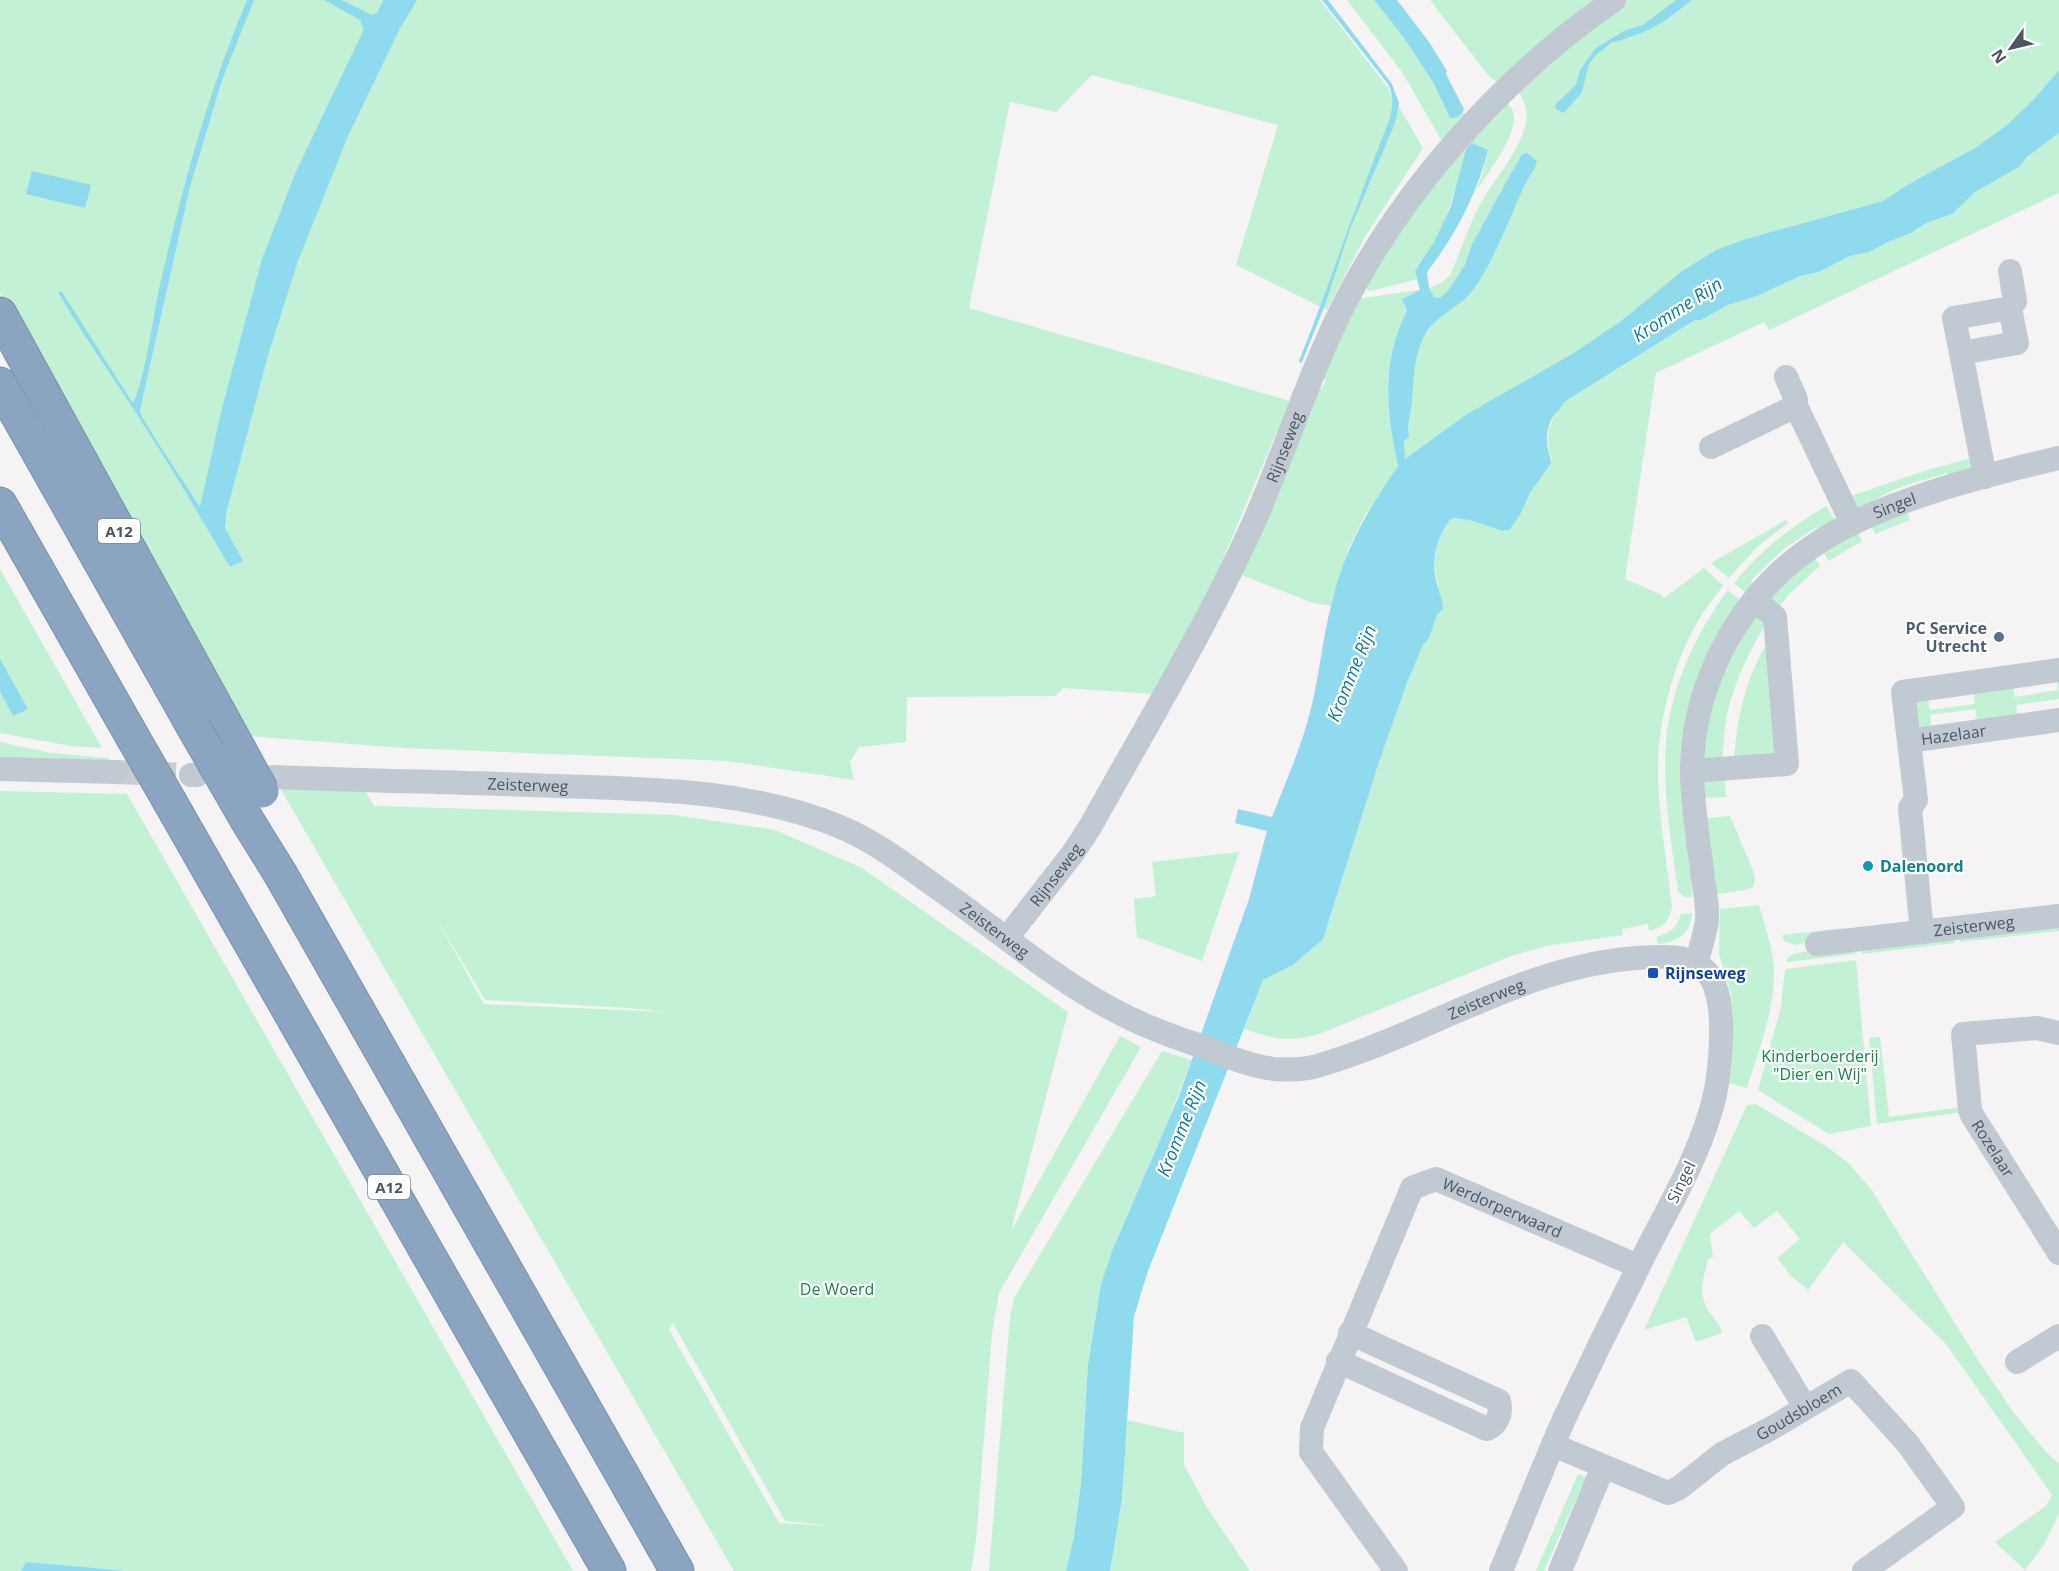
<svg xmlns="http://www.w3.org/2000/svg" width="2059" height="1571" viewBox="0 0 2059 1571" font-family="'Open Sans',sans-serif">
  <rect width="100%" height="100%" fill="#f5f3f3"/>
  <g fill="#c3f1d5" fill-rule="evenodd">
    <path d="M0 0H1320L1388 88 1423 148 1365 237 1327 310 1236 265 1278 125 1092 75 1056 112 1010 102 969 308 1290 401 1219 568 1155 694 1063 688 1056 696 907 697 906 742 859 747 850 762 854 780 727 761 404 748 249 736 0 293Z"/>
    <path d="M1347 0H1374L1404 38 1434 84 1450 118 1457 117 1462 113 1469 116 1442 141 1402 72Z"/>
    <path d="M1430 0H1601L1500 85 1488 75Z"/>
    <path d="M1628 0H2059V70L2034 99 2007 125 1975 148 1907 185 1883 201 1746 239 1716 250 1682 271 1621 321 1572 354 1467 414 1405 459 1404 441 1408 438V434L1395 383 1423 289 1422 283 1429 288 1443 282 1451 274C1461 250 1469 224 1482 201 1497 176 1518 153 1526 124 1529 111 1524 100 1517 90L1597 21Z"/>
    <path d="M1505 100C1510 106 1514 110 1514 117 1514 141 1486 175 1474 194L1482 176 1488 150 1466 149C1459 181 1450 210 1436 239 1430 251 1421 260 1415 271L1418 279 1370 291 1366 288 1392 237Z"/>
    <path d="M2059 133V193L1769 330 1764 322 1656 373 1625 579 1660 594 1664 598 1704 568 1723 585C1714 599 1703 611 1695 626 1673 667 1660 716 1658 762 1657 810 1667 860 1672 908 1668 923 1663 927 1649 931L1648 924 1622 929 1623 935 1546 946 1514 955 1319 1034C1287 1043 1275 1039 1244 1029L1263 980 1293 965 1323 939 1379 762 1408 680 1423 645 1429 638 1437 615 1443 609C1437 581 1428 554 1444 529 1447 523 1451 518 1457 518 1474 517 1491 528 1506 532L1520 515 1530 493 1552 459C1543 437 1550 420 1564 402L1695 320H1701L1728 305 1757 296 1800 276 1819 272 1850 256 1869 252 1888 242 1911 233 1926 223 1952 214 1975 192 2019 167 2027 157Z"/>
    <path d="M1420 290 1402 299 1407 310C1381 363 1386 410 1398 466L1364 517 1349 548 1331 606 1313 603 1244 576 1239 573 1284 480 1288 472 1284 467 1315 388H1322L1326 380 1321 377 1354 301 1363 298Z"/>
    <path d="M1969 459 1973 472 1953 478 1946 473C1923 481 1895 486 1875 500L1874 505 1859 511 1851 496 1927 470Z"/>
    <path d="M1826 506 1836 522 1824 530 1815 528 1784 549 1751 580 1753 587 1747 594 1734 583C1760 551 1790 527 1826 506Z"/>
    <path d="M1906 511 1910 520 1875 534 1871 525Z"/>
    <path d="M1786 520 1788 523 1757 547 1729 578 1711 563Z"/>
    <path d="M1857 531 1862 541 1829 561 1822 550Z"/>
    <path d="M1814 556 1820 566 1789 594 1777 609 1766 600Z"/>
    <path d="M0 569 102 748 70 746 0 733V692L13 715 27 709 0 659Z"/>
    <path d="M1728 590 1741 601 1723 630 1689 844 1692 897H1684L1678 891C1672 849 1665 806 1665 763 1665 700 1691 640 1728 590Z"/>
    <path d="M1756 613 1767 622C1749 651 1735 681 1727 714 1724 729 1724 746 1722 762H1701L1714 690Z"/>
    <path d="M1769 641 1781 759 1734 763C1736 721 1745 676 1769 641Z"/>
    <path d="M2056 676H2059V699L2016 705 2018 719 1978 725 1975 709 1930 715 1932 731 1916 733 1911 697 1927 695 1930 710 1975 704 1973 689 2013 683 2015 697 2058 690Z"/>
    <path d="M0 742 51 753 108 758 111 763 0 759Z"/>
    <path d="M1724 776 1726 797 1703 798 1702 777Z"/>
    <path d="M280 788 366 792 374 806 674 815 775 830 862 868 1068 1012 1011 1231 1120 1036 1141 1047 999 1293 992 1334 976 1540 971 1571H734ZM435 916 485 1000 628 1008 667 1012 484 1004ZM673 1323 785 1521 832 1526 779 1523 669 1330Z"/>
    <path d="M0 791 127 794 573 1571H127L34 1563 33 1571H0Z"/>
    <path d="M1730 816 1753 870 1755 880 1753 887 1745 890 1717 894 1705 818Z"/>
    <path d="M1239 852 1202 961 1137 937 1134 899 1156 896 1152 862Z"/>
    <path d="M1759 905C1765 927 1774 951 1774 974 1774 1013 1758 1052 1747 1088L1729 1083 1732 1060 1733 1027 1731 994 1719 954 1720 909Z"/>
    <path d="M1692 913C1691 934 1677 942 1658 944L1656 937C1670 933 1677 928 1681 914Z"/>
    <path d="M2059 922V931L1960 942V933Z"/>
    <path d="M1844 928 1845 934 1795 945 1784 941 1782 935Z"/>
    <path d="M1953 934 1954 943 1862 954 1861 945Z"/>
    <path d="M1854 946 1855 954 1787 962V958L1795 953Z"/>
    <path d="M1856 960 1871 1126 1829 1134 1758 1090 1781 1007 1785 969Z"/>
    <path d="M1880 1037 1889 1117 1962 1107 1963 1112 1877 1124 1869 1038Z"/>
    <path d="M1162 1051 1192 1060 1163 1133 1112 1251 1101 1284 1088 1365 1081 1483 1074 1536 1066 1571H989L1010 1317 1014 1298Z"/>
    <path d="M1756 1104 1829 1148 1848 1163 1871 1189 1978 1360 2014 1413 2046 1452 2059 1464V1514L2043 1546 2025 1570 1995 1542 2046 1506 2052 1495 1946 1344 1843 1242 1808 1290 1791 1276 1777 1258 1800 1239 1777 1211 1754 1228 1739 1211 1710 1234 1713 1257 1708 1260C1704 1276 1698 1293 1707 1308 1712 1318 1720 1322 1722 1333L1696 1342 1686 1317 1644 1330 1747 1105Z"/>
    <path d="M1127 1420 1184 1433V1465L1208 1509 1250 1571H1110L1122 1499Z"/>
    <path d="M1578 1474 1586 1477 1544 1571H1536Z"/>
  </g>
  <g fill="#90daee">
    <path d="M247 0H254L221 83 190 187 140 410 142 417 158 443 200 507 222 408 262 259 295 174 364 29 360 20 324 0H342L372 15 377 13 383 0H417L400 28 348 136 298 261 268 355 226 514 225 528 243 561 230 567C202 520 175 473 145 427 117 382 85 339 58 292H62L132 402H134C147 368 152 321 160 285 182 188 208 92 247 0Z"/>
    <path d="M1322 0H1328L1392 84 1399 103 1395 123 1350 229 1325 305 1302 362 1300 363 1299 361C1331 281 1358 198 1390 118 1393 105 1394 95 1388 84Z"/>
    <path d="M1374 0H1397L1429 42 1447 71 1446 74 1464 109C1462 115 1456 119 1450 118L1434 84 1404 38Z"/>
    <path d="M1676 0H1692C1670 17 1657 29 1630 37 1623 39 1619 42 1612 42L1595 56 1589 64 1582 92 1564 113 1557 110 1555 107 1557 103 1576 85 1580 70 1596 48 1624 31 1643 25Z"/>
    <path d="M2059 70V133L2027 157 2019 167 1975 192 1952 214 1926 223 1911 233 1888 242 1869 252 1850 256 1819 272 1800 276 1757 296 1728 305 1701 320H1695L1564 402C1561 410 1553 414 1550 423 1547 430 1546 441 1548 449 1549 454 1551 457 1551 463L1530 493 1520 515 1509 530 1503 531 1470 520 1455 518 1450 520C1434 541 1430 565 1439 591 1441 597 1443 601 1443 609L1437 615 1429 638 1423 645 1408 680 1379 762 1323 939 1293 965 1263 980 1148 1271 1134 1316 1122 1499 1110 1571H1066L1074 1536 1081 1483 1088 1365 1101 1284 1112 1251 1179 1096 1249 899 1267 831 1235 823 1238 809 1272 817C1287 779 1304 741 1313 700 1320 669 1323 637 1331 606 1344 551 1366 512 1398 466 1386 410 1381 363 1407 310L1402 299 1420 290 1415 271 1434 242 1451 206 1466 149 1472 143 1488 150C1477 194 1455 236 1427 272L1429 288 1434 297 1440 298 1448 291 1465 265 1472 244 1522 154 1527 153 1537 161C1534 172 1527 179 1523 189 1508 221 1491 269 1469 295 1459 306 1434 319 1427 331 1414 352 1414 377 1412 401 1411 414 1406 425 1409 437L1404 441 1405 459 1467 414 1572 354 1621 321 1682 271 1716 250 1746 239 1883 201 1907 185 1975 148 2007 125 2034 99Z"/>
    <path d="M32 171 91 185 85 208 26 194Z"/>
    <path d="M0 659 28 709 13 716 0 692Z"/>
    <path d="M26 1562 127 1571H21Z"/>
  </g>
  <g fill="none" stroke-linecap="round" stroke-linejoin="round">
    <path stroke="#caccce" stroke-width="24" stroke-dasharray="24 12" stroke-linecap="butt" d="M116 772 191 775"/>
    <g stroke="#7690ad" stroke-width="35">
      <g id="highway">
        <path d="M0 314 239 749"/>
        <path d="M0 384 194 728"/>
        <path d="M0 504 132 736"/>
        <path d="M170 802 609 1571"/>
        <path d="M247 820 281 875 677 1571"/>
      </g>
    </g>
    <g stroke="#c1cad2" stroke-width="24">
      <path d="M2010 271 2015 301 2010 308"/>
      <path d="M1961 353 1954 318 2010 308 2017 343 1961 353 1985 477"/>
      <path d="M1786 377 1796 399V406"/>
      <path d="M1711 447 1796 406 1852 523"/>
      <path id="s1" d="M1909 741 2059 720"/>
      <path d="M0 769 116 772"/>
      <path d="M1692 771 1787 764 1775 617 1755 600"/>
      <path d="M191 775H197"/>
      <path id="s2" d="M273 777C368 781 463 782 558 786 652 789 749 790 838 826 878 842 913 871 949 896 1002 934 1053 977 1110 1008 1139 1024 1170 1036 1201 1046 1224 1055 1249 1066 1274 1069 1288 1070 1303 1070 1317 1066 1426 1035 1522 966 1637 958 1665 956 1701 952 1714 984 1727 1013 1720 1083 1710 1113 1693 1170 1661 1219 1636 1272 1611 1321 1587 1370 1564 1419 1542 1469 1522 1520 1501 1571"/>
      <path d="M1922 932 1910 808 1916 800 1903 692 2059 670"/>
      <path id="s3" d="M1007 938 1073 853 1090 827C1144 730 1202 634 1249 533 1281 464 1303 390 1336 321 1396 195 1500 79 1614 0"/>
      <path id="s4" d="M1817 944 2059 916"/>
      <path id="s5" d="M1696 964C1700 949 1705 935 1707 920 1708 906 1705 892 1703 879 1699 843 1692 806 1692 770 1693 681 1741 593 1816 544 1881 501 1982 476 2059 458"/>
      <path id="s6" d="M2059 1033 2037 1028 1963 1034 1970 1110 1972 1115 2059 1253"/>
      <path d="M1762 1336 1805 1407"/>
      <path d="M1338 1361 1487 1429C1498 1424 1502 1413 1499 1401L1350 1333"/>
      <path d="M2017 1362 2059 1336"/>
      <path id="s7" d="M1553 1445 1668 1493 1679 1488 1722 1454 1770 1429 1851 1381 1908 1444 1953 1507 1864 1571"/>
      <path id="s8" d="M1396 1571 1311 1452 1312 1428 1412 1188 1436 1179 1638 1266"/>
      <path d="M1560 1571 1603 1467"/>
    </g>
    <use href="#highway" stroke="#8ba5c1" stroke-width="33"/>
    <g stroke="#7690ad" stroke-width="35" stroke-linecap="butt">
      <g id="highway-bridge">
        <path d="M194 728 247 820"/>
        <path d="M132 736 170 802"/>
        <path d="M239 749 262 791"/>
      </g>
    </g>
    <use href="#highway-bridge" stroke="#8ba5c1" stroke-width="33"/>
  </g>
  <circle fill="#5c6f8a" stroke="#fff" stroke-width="2" cx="1999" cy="637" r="6"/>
  <circle fill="#0f9aa8" stroke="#fff" stroke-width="2" cx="1868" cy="866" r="6"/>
  <rect fill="#1a4fb4" stroke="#fff" stroke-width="2" x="1647" y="967" width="12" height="12" rx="3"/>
  <g text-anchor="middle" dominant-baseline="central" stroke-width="4.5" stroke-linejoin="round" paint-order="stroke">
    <g fill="#fff" stroke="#808990" stroke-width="1.5">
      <rect x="98" y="519" width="42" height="24" rx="4.5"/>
      <rect x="368" y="1175" width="42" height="24" rx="4.5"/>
    </g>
    <g font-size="15" font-weight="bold" fill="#4a5661">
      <text x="119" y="531">A12</text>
      <text x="389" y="1187">A12</text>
    </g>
    <g font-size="16" fill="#4a5661" stroke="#fff">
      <text stroke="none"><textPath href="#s3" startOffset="566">Rijnseweg</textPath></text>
      <text stroke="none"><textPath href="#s5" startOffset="552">Singel</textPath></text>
      <text stroke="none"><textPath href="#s1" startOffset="45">Hazelaar</textPath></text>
      <text stroke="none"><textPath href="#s2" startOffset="255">Zeisterweg</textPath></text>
      <text stroke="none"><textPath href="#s3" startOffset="80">Rijnseweg</textPath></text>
      <text stroke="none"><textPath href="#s4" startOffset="158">Zeisterweg</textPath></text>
      <text stroke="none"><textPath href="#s2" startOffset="758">Zeisterweg</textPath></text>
      <text stroke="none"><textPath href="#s2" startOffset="1298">Zeisterweg</textPath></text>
      <text stroke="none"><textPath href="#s6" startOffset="218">Rozelaar</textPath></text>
      <text transform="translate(1681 1182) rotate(-64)">Singel</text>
      <text stroke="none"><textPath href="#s8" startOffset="528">Werdorperwaard</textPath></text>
      <text stroke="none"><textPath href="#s7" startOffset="279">Goudsbloem</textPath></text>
    </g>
    <g font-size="16" font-weight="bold" fill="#4e5e75" stroke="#fff" text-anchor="end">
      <text x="1987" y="628">PC Service<tspan x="1987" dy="18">Utrecht</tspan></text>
    </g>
    <g font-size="16" font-weight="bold" fill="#0d838f" stroke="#fff" text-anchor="start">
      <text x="1880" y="866">Dalenoord</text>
    </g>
    <g font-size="16" font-weight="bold" fill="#164399" stroke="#fff" text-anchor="start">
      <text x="1665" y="973">Rijnseweg</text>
    </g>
    <g font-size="16" fill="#17864f" stroke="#fff">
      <text x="1820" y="1056">Kinderboerderij<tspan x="1820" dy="18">"Dier en Wij"</tspan></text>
      <text x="837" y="1289">De Woerd</text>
    </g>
    <g font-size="18" font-style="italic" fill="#0c7c9b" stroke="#fff">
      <text transform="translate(1677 309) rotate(-33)">Kromme Rijn</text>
      <text transform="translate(1351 673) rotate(-68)">Kromme Rijn</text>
      <text transform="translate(1181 1128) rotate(-68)">Kromme Rijn</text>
    </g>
  </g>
  <g transform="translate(2011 48) rotate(236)" stroke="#ffffff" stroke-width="4.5" paint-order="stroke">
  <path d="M0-4.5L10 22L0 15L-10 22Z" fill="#4a5661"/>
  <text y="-9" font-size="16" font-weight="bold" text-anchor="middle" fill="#4a5661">N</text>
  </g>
</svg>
